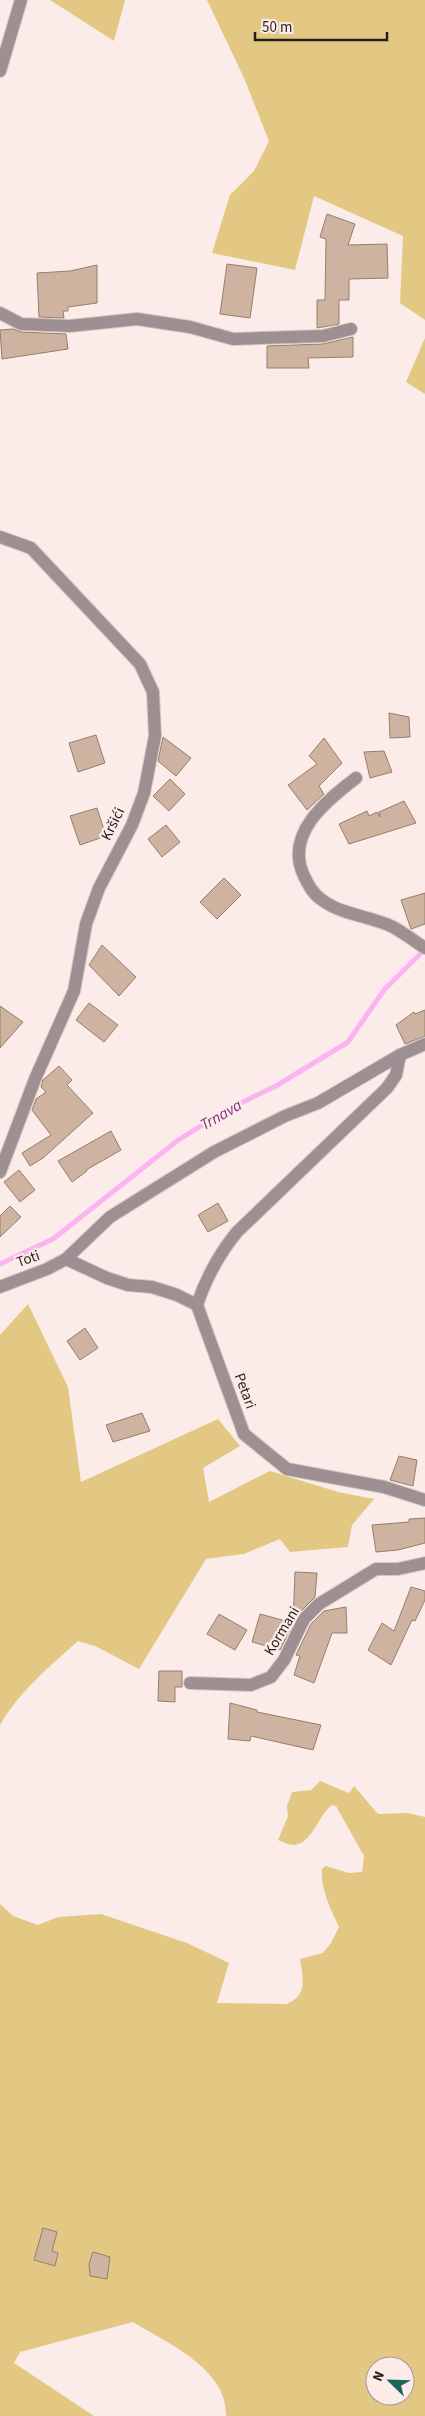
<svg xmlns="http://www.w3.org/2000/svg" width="425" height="2416" viewBox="0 0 425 2416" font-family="'Source Sans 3',sans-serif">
  <rect width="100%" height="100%" fill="#fbecea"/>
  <g fill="#e2c882" fill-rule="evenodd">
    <path d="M50 0H125L114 41Z"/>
    <path d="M207 0H425V320L400 303 403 236 314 196 295 270 212 253 230 195 254 171 269 141 244 78Z"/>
    <path d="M425 338V394L406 382Z"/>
    <path d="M28 1304 68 1387 81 1482 218 1419 240 1446 203 1468 209 1502 270 1471 338 1492 374 1499 352 1525 348 1547 290 1552 280 1539 244 1554 206 1559 139 1669 95 1646 78 1641C49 1667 19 1692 0 1725V1335Z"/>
    <path d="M320 1781 349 1793 354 1786 378 1814 407 1813 425 1817V2416H226C228 2369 167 2343 133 2322L20 2352 14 2363 94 2416H0V1904L13 1916 38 1925 58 1917 101 1914 187 1943 229 1963 217 2003 286 2004C308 1996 303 1978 300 1959L323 1953 331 1943 339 1927C331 1910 320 1888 322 1869L326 1866 349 1873 362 1872 364 1856 336 1806 332 1805C319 1814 312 1844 294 1845 289 1845 283 1842 278 1840L288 1816 287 1806 292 1792 311 1790ZM375 2366H405V2396H375Z"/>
  </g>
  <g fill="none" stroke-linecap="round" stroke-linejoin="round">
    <path stroke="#fbb3f2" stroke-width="5" d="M0 1264 53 1239 177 1141 224 1111 276 1086 348 1042 384 990 425 949"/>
  </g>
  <g fill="#ceb4a0" stroke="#977e6b">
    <path d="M327 214 355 224 348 245 387 244 388 278 349 279V300H339V324L317 328V300H325L326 239 320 237Z"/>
    <path d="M227 264 257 268 250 318 220 314Z"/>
    <path d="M97 265V303L68 307V311H63L64 318 39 317 37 273 70 271Z"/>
    <path d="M13 329 21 332 66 334 68 349 2 359 0 330Z"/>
    <path d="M353 337V357L308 358 309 368H267V346L323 344Z"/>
    <path d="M389 713 409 717 410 737 390 738Z"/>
    <path d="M96 735 105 763 78 772 69 743Z"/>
    <path d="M163 737 191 758 176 776 158 761Z"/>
    <path d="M324 738 342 763 319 786 324 794 307 810 288 785 317 764 309 756Z"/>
    <path d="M384 751 392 772 370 778 364 752Z"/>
    <path d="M170 779 185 794 169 811 153 796Z"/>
    <path d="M404 801 416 823 349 844 339 824 367 811 369 816 377 812 380 817 379 812Z"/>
    <path d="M97 808 106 836 80 845 70 816Z"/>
    <path d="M166 825 180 842 162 857 148 839Z"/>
    <path d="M224 878 241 895 217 919 200 902Z"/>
    <path d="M425 893V924L411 929 401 900Z"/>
    <path d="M102 945 136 977 119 996 89 965Z"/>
    <path d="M89 1003 118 1025 104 1042 76 1020Z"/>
    <path d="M0 1006 23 1022 0 1048Z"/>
    <path d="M425 1010V1036L405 1044 396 1025 414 1012 415 1014Z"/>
    <path d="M59 1066 72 1080 67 1085 93 1113 43 1158 30 1166 22 1153 51 1135 32 1110 36 1099 46 1092 41 1087 43 1080Z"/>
    <path d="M111 1131 121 1150 86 1170 87 1171 72 1182 58 1161Z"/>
    <path d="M19 1170 35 1190 20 1202 4 1182Z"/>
    <path d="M218 1203 228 1221 208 1232 198 1215Z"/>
    <path d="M10 1206 21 1217 0 1237V1216Z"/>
    <path d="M85 1328 98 1348 80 1360 67 1341Z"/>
    <path d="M142 1413 150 1431 113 1442 106 1425Z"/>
    <path d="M399 1456 417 1460 413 1486 390 1480Z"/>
    <path d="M425 1518V1543L398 1550 376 1552 372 1525 409 1522V1519Z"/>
    <path d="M295 1572 317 1573 315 1597 297 1615 280 1650 252 1642 260 1614 293 1623Z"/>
    <path d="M411 1587 425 1591V1600L415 1621 412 1620 391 1665 368 1650 382 1623 394 1631Z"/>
    <path d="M346 1607 347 1633H332L314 1683 294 1675 300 1656 296 1655 311 1624 324 1611Z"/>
    <path d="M219 1614 247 1630 235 1650 207 1634Z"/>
    <path d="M159 1671H182V1687H175V1702L158 1701Z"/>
    <path d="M230 1703 257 1710V1712L321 1725 313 1750 251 1736 250 1741 228 1739Z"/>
    <path d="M43 2228 57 2232 52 2251 58 2253 55 2266 34 2260Z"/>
    <path d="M93 2252 110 2257 107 2279 90 2276 89 2264Z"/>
  </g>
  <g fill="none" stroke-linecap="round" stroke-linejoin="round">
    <g stroke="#d5c7c4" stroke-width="14">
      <g id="minor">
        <path d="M0 71 21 0"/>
        <path d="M0 313 21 324 70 326 137 319 190 327 233 339 323 336 351 329"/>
        <path d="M0 537 31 548 140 664 153 692 155 736 144 793 132 825 99 888 86 924 74 991 35 1079 0 1172"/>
        <path d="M356 778C326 801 284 834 304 876 309 886 313 894 322 900 342 915 370 916 393 927 404 933 414 941 425 948"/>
        <path d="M66 1259 107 1278 128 1285 152 1287 177 1295 197 1305 244 1434 287 1469 384 1487 425 1500"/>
        <path d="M0 1287 47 1269 66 1259 110 1217 214 1152 285 1116 318 1103 400 1055 425 1044"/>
        <path d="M197 1305C206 1278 219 1254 237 1232L387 1088 396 1075 400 1055"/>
        <path d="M190 1683 251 1685 271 1677 284 1660 304 1619 319 1604 376 1569H398L425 1563"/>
      </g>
    </g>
    <use href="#minor" stroke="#9e8f93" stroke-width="12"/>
  </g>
  <g text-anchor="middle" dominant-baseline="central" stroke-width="4.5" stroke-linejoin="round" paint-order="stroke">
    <g font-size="15" fill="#281c19" stroke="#fbecea">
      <text transform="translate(113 824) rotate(-64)">Kršići</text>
      <text transform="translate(28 1259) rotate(-20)">Toti</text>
      <text transform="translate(245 1391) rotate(70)">Petari</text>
      <text transform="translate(282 1631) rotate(-59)">Kormani</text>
    </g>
    <g font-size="16" font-style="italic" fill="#83327d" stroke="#fbecea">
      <text transform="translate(221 1115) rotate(-30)">Trnava</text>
    </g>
  </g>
  <g transform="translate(390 2381) rotate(293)"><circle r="24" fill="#fbecea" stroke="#a79996"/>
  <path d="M0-4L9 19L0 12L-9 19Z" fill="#1d6559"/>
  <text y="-8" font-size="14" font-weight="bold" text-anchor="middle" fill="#281c19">N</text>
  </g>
  <path d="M255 32v8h132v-8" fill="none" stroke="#281c19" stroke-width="2.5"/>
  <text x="262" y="32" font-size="15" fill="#281c19" stroke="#fbecea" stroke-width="4" paint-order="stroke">50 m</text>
</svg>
